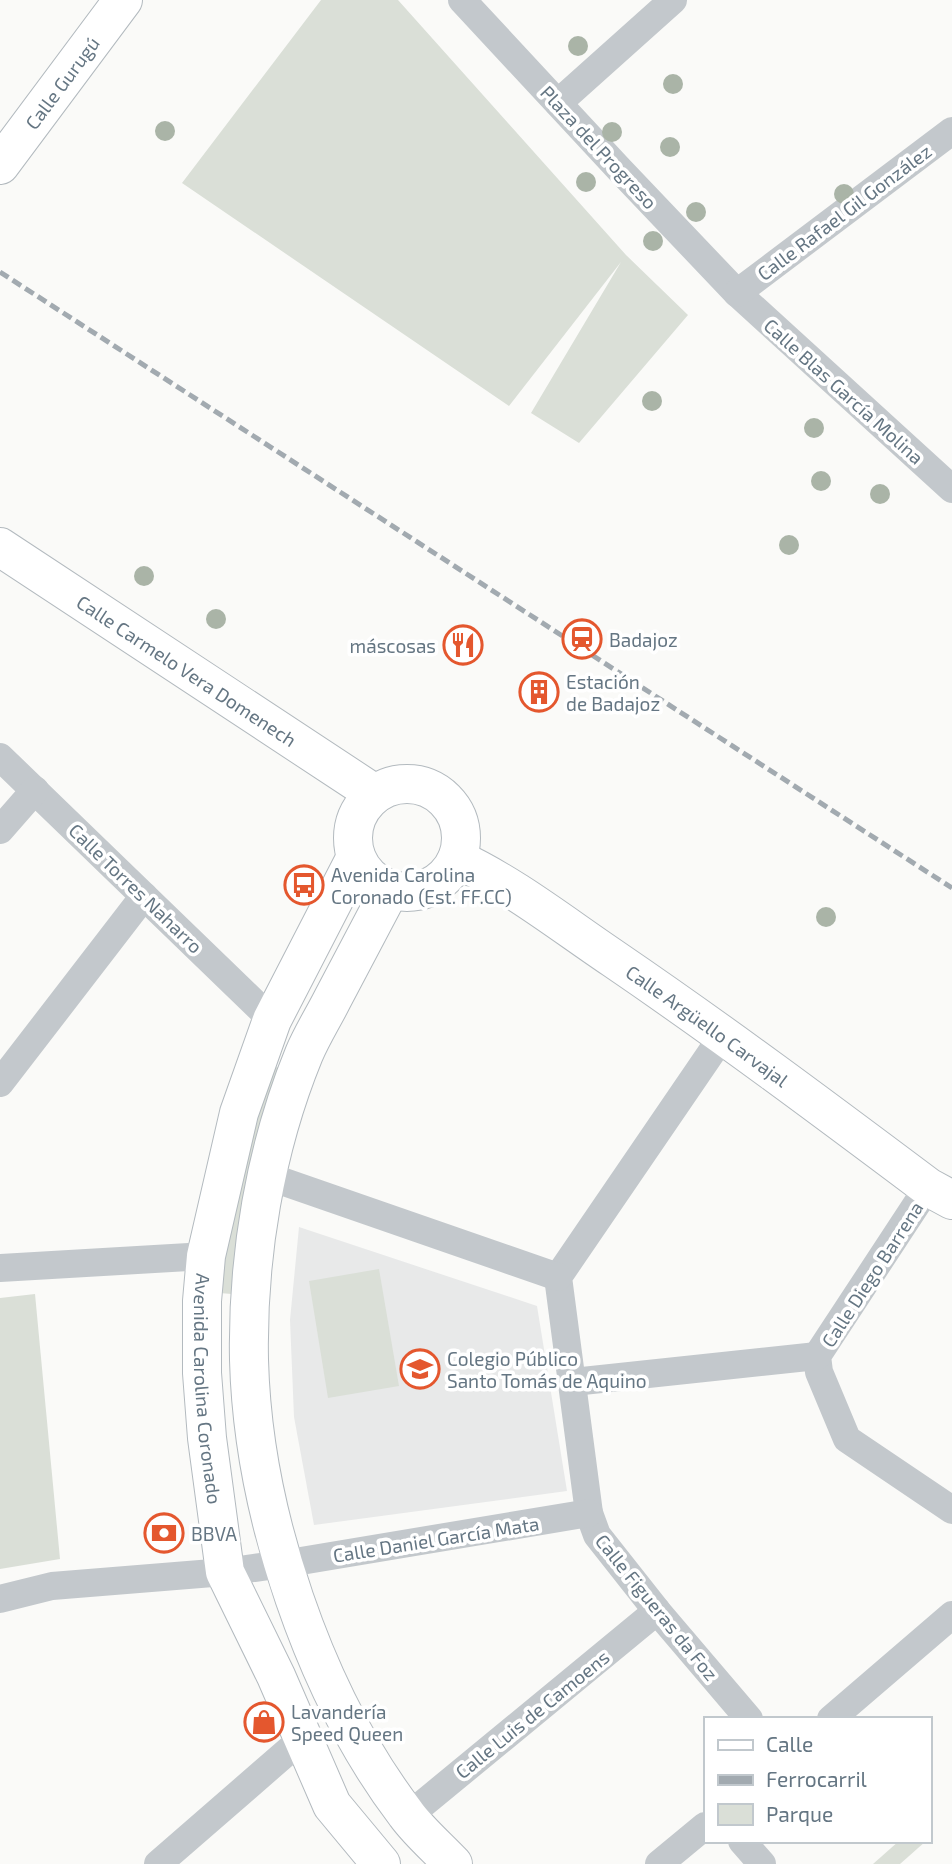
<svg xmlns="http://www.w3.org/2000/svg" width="952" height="1864" viewBox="0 0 952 1864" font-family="'Exo 2',sans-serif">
  <rect width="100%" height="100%" fill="#fafaf8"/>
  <path fill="#e8e9e9" d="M299 1227 537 1306 567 1491 314 1525 294 1417 290 1320Z"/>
  <g fill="#dadfd7">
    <path d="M321 0H398L626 255 688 315 579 443 531 413 621 262 509 406 182 183Z"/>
    <path d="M272 1066 283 1069 232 1294 219 1293 225 1235 252 1124Z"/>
    <path d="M379 1269 399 1386 328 1398 309 1281Z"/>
    <path d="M35 1294 60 1559 0 1569V1298Z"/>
    <path d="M899 1841H926L900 1864H873Z"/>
  </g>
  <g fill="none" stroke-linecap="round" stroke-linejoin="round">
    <g stroke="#b3babf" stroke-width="40">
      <g id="secondary">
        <path id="s1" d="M0 165 123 0"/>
        <path id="s2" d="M0 547 375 794"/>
        <circle cx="407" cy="838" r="54"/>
        <path id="s3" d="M356 857 272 1020 239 1113 206 1256 202 1301V1373L207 1438 225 1572 276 1676 332 1805 381 1864"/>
        <path id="s4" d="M457 859C513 885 562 924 614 959 721 1032 824 1109 928 1187L952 1200"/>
        <path d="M390 890C371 926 352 962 333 998 324 1016 312 1035 304 1054 265 1149 247 1257 249 1360 253 1512 314 1693 406 1814 419 1832 438 1848 453 1864"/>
      </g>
    </g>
    <g stroke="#c3c8cc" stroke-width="28">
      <path d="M462 0 619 169 737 293 952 489"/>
      <path d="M558 103 673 0"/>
      <path d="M737 293 952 131"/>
      <path d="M0 757 272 1020"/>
      <path d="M0 830 35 790"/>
      <path d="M724 1034 558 1277 589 1513 597 1535 657 1611 749 1719"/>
      <path d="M0 1083 144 896"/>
      <path d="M267 1176 558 1277"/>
      <path d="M928 1187 817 1356 819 1372 847 1439 952 1510"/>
      <path d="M0 1268 206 1256"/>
      <path d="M573 1382 817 1356"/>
      <path d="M0 1599 52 1586 225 1572 283 1564 589 1513"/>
      <path d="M831 1719 952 1615"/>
      <path d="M407 1817 657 1611"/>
      <path d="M742 1841 762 1864"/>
      <path d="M158 1864 303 1738"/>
      <path d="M659 1864 705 1826"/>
    </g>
    <use href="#secondary" stroke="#fff" stroke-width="38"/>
    <path stroke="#a2aab0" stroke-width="5" stroke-dasharray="10 5" stroke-linecap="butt" d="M0 272 952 888"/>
  </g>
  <g fill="#aab4a7">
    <circle cx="578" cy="46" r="10"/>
    <circle cx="673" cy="84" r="10"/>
    <circle cx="165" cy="131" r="10"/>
    <circle cx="612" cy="132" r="10"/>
    <circle cx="670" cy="147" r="10"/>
    <circle cx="586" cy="182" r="10"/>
    <circle cx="844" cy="194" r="10"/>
    <circle cx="696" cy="212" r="10"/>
    <circle cx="653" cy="241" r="10"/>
    <circle cx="652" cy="401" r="10"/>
    <circle cx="814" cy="428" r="10"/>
    <circle cx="821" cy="481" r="10"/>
    <circle cx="880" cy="494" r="10"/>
    <circle cx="789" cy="545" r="10"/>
    <circle cx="144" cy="576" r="10"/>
    <circle cx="216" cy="619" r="10"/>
    <circle cx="826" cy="917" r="10"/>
  </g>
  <defs>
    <g id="station-ring" transform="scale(2.0125)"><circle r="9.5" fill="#fff" stroke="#e4572e" stroke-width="1.5"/><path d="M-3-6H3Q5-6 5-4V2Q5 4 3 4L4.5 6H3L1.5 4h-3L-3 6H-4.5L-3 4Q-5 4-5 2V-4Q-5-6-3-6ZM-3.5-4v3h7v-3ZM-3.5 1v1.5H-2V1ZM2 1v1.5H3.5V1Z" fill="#e4572e"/></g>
    <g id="restaurant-ring" transform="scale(2.0125)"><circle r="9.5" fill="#fff" stroke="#e4572e" stroke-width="1.5"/><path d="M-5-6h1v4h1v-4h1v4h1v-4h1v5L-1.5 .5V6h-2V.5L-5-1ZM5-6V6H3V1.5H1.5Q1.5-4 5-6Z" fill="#e4572e"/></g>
    <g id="building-ring" transform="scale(2.0125)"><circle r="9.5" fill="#fff" stroke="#e4572e" stroke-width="1.5"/><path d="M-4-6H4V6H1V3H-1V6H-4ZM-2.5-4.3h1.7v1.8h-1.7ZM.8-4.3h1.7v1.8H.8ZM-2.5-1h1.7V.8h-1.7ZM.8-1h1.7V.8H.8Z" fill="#e4572e"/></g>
    <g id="bus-ring" transform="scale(2.0125)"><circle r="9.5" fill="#fff" stroke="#e4572e" stroke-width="1.5"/><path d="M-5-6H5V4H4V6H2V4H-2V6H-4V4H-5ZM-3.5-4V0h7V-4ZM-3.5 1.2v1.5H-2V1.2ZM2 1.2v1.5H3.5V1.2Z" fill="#e4572e"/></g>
    <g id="school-ring" transform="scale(2.0125)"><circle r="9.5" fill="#fff" stroke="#e4572e" stroke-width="1.5"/><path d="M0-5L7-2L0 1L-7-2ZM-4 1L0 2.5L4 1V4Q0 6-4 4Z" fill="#e4572e"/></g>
    <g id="bank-ring" transform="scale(2.0125)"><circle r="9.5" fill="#fff" stroke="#e4572e" stroke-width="1.5"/><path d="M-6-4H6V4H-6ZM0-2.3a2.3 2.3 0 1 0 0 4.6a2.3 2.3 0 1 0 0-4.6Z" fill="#e4572e"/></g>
    <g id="shop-ring" transform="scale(2.0125)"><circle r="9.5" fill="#fff" stroke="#e4572e" stroke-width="1.5"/><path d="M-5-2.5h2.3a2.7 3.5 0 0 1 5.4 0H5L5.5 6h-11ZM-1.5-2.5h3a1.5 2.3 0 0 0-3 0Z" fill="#e4572e"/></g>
  </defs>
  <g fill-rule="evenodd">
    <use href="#station-ring" x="582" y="639"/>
    <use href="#restaurant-ring" x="463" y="645"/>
    <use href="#building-ring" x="539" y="692"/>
    <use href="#bus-ring" x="304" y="885"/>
    <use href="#school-ring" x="420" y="1369"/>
    <use href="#bank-ring" x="164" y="1533"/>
    <use href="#shop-ring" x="264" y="1722"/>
  </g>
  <g text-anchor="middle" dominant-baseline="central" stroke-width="7" stroke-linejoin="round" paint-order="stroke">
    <g font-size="19" fill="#657683" stroke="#fff">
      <text stroke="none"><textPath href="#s1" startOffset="103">Calle Gurugú</textPath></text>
      <text transform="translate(599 147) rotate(47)">Plaza del Progreso</text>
      <text transform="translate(844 212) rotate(-37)">Calle Rafael Gil González</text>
      <text transform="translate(844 391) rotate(42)">Calle Blas García Molina</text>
      <text stroke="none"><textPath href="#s2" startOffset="224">Calle Carmelo Vera Domenech</textPath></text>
      <text transform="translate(136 888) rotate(44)">Calle Torres Naharro</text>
      <text stroke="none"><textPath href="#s4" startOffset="301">Calle Argüello Carvajal</textPath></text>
      <text transform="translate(872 1274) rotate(-57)">Calle Diego Barrena</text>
      <text stroke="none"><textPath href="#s3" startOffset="562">Avenida Carolina Coronado</textPath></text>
      <text transform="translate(436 1539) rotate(-9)">Calle Daniel García Mata</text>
      <text transform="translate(657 1607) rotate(51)">Calle Figueras da Foz</text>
      <text transform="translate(532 1714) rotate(-39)">Calle Luis de Camoens</text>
    </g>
    <g font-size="19" fill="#657683" stroke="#fff" text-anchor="start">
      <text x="609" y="639">Badajoz</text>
      <text x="436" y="645" text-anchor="end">máscosas</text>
      <text x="566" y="681">Estación<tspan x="566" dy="22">de Badajoz</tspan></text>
      <text x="331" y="874">Avenida Carolina<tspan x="331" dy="22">Coronado (Est. FF.CC)</tspan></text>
      <text x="447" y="1358">Colegio Público<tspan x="447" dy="22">Santo Tomás de Aquino</tspan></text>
      <text x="191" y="1533">BBVA</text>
      <text x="291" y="1711">Lavandería<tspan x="291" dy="22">Speed Queen</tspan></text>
    </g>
  </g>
  <rect x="704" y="1717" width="228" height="126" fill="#ffffff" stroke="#c1c8cd" stroke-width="2"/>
  <rect x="718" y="1740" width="35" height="10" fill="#ffffff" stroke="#c1c8cd" stroke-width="2"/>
  <text x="766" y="1752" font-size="21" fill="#657683">Calle</text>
  <rect x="718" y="1775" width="35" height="10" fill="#a2aab0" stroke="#c1c8cd" stroke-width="2"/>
  <text x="766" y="1787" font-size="21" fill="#657683">Ferrocarril</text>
  <rect x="718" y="1804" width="35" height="21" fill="#dadfd7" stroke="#c1c8cd" stroke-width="2"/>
  <text x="766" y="1822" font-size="21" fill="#657683">Parque</text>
</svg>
